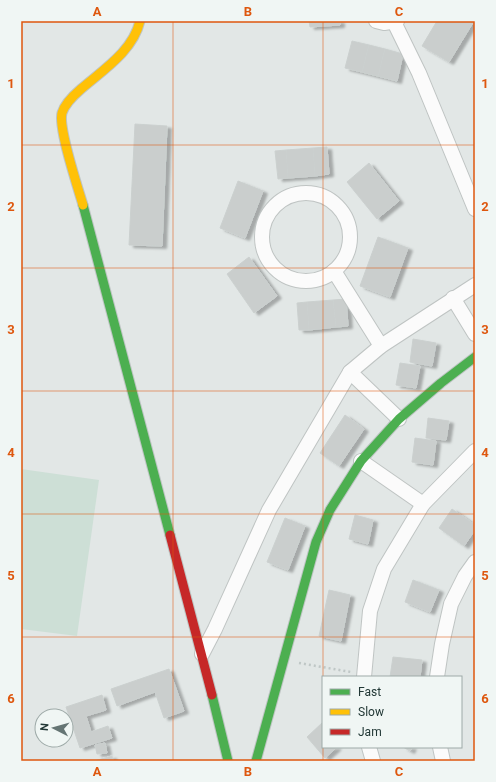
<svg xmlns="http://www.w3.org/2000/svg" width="496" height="782" viewBox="0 0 496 782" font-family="Roboto,sans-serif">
  <defs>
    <filter id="shadow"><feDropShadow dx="4.5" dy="2.5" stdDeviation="1" flood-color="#0004"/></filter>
  </defs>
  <rect width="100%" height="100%" fill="#e2e7e6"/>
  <path fill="#cddfd6" d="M21 469 99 480 77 636 21 629Z"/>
  <g fill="#cacecd" stroke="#cbd0cf" filter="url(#shadow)">
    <path d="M309 21H340V25L310 27Z"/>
    <path d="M437 21H474L449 62 422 46Z"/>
    <path d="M352 41 369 45 362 72 345 68Z"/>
    <path d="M369 45 385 49 378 76 362 72Z"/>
    <path d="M385 49 403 54 397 81 378 76Z"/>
    <path d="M135 124 167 126 162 246 129 245Z"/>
    <path d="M327 147 329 174 315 176 313 148Z"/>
    <path d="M313 148 315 176 288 178 286 150Z"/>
    <path d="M286 150 288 178 278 179 275 151Z"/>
    <path d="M369 163 399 201 377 219 347 182Z"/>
    <path d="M238 181 263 191 245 238 220 228Z"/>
    <path d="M378 237 408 248 390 297 360 286Z"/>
    <path d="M249 257 277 296 254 313 227 274Z"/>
    <path d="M346 299 348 326 336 327 333 300Z"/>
    <path d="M333 300 336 327 309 330 307 302Z"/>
    <path d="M307 302 309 330H299L297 303Z"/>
    <path d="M413 339 436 343 432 366 410 362Z"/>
    <path d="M400 363 420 366 416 388 396 385Z"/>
    <path d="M345 415 364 429 339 466 320 453Z"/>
    <path d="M428 418 449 421 446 440 426 438Z"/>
    <path d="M415 438 436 441 433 465 412 462Z"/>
    <path d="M452 509 475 525V530L464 546 439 528Z"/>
    <path d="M355 515 373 520 368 544 349 539Z"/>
    <path d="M285 518 305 526 288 570 267 562Z"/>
    <path d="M413 580 439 590 430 612 405 602Z"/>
    <path d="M329 590 350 595 341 641 319 636Z"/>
    <path d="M393 657 422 660 420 677H390Z"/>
    <path d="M169 669 184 711 164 718 155 692 117 706 111 689Z"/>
    <path d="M102 695 106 710 86 716 91 732 108 726 112 738 80 748 66 707Z"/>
    <path d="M323 722V747H337L325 758 307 737Z"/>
    <path d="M105 743 107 753 97 754 95 745Z"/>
    <path d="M403 747H412L410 751Z"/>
    <path d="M112 756 113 761H94Z"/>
  </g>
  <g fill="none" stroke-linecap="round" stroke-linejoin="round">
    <g stroke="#bfc4c3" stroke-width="16">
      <g id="street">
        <path d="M376 21 384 23 397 21"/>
        <path d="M394 22 419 73 475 209"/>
        <circle cx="306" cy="237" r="44"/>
        <path d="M334 271 381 346"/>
        <path d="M453 298 475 334"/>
        <path d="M350 372 399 419"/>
        <path d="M361 461 423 504"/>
        <path d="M202 654 215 629 269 510 350 372 381 346 475 285"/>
        <path d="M364 677 370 611 384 569 423 504 475 451"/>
        <path d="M437 677 442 644 451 604 465 576 475 562"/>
        <path d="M369 747 373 761"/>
        <path d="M440 747 443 761"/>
      </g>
    </g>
    <g stroke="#bec5c3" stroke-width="11">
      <g id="fast">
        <path d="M83 205 170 535"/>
        <path d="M212 695 228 761"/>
        <path d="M256 761 316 542 330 510 361 461 399 419 441 383 475 357"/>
      </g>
    </g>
    <g stroke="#bec5c3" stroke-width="11">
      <path id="slow" d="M83 205C78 188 58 128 62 113 65 103 74 95 81 89 103 70 133 51 140 21"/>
    </g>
    <g stroke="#bec5c3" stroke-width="11">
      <path id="jam" d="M170 535 212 695"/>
    </g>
    <path stroke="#bfc7c6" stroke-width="2.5" stroke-dasharray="2 3" stroke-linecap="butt" d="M299 663 351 672"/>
    <use href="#street" stroke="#fbfbfb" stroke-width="14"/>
    <use href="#fast" stroke="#4caf50" stroke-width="9"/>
    <use href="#slow" stroke="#ffc107" stroke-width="9"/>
    <use href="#jam" stroke="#c62828" stroke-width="9"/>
  </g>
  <path fill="none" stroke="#de570e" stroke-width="1" stroke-opacity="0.55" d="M173 21V761M323 21V677M21 145H475M21 268H475M21 391H475M21 514H475M21 637H475M323 747V761"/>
  <rect width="496" height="782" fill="none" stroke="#f0f6f4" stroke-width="44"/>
  <rect x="322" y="676" width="140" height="72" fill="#f0f6f4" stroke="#9eaaa8"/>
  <rect x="330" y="689" width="20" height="6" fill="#4caf50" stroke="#9eaaa8"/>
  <text x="358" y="696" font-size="12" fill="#223836">Fast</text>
  <rect x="330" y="709" width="20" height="6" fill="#ffc107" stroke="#9eaaa8"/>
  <text x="358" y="716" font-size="12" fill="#223836">Slow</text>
  <rect x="330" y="729" width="20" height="6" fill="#c62828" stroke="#9eaaa8"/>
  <text x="358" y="736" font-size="12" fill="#223836">Jam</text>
  <g transform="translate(54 728) rotate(276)"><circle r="19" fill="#f0f6f4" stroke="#9eaaa8"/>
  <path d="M0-3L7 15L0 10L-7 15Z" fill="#657574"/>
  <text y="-6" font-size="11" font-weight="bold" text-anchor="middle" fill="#223836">N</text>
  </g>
  <rect x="22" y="22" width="452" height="738" fill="none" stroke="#de570e" stroke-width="1.5"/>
  <g font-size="13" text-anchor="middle" font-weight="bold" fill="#de570e">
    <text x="97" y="16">A</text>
    <text x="248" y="16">B</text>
    <text x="399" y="16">C</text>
    <text x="11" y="88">1</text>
    <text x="485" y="88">1</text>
    <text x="11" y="211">2</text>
    <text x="485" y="211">2</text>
    <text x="11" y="334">3</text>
    <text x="485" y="334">3</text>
    <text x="11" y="457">4</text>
    <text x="485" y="457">4</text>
    <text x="11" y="580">5</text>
    <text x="485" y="580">5</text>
    <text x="11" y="703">6</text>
    <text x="485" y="703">6</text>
    <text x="97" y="776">A</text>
    <text x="248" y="776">B</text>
    <text x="399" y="776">C</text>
  </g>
</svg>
